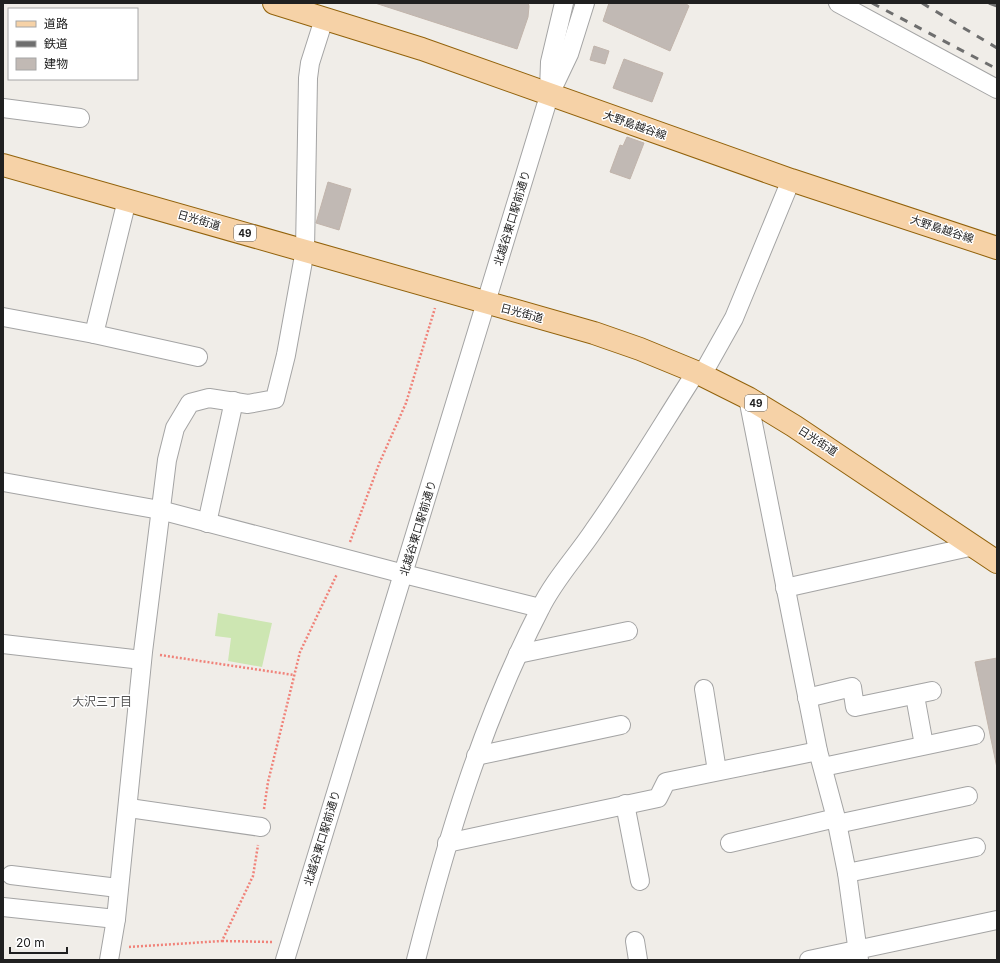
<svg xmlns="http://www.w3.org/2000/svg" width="1000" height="963" viewBox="0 0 1000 963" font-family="Inter,'Noto Sans JP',sans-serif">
  <rect width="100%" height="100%" fill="#f0ede8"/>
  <path fill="#cde6b2" d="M218 613 272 623 262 667 228 661 231 638 215 636Z"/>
  <g fill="#c1b9b4" stroke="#c1b4ab">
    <path d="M375 3H528L529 6 528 17 517 49Z"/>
    <path d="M609 3H685L689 6 670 51 603 21Z"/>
    <path d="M594 46 609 51 605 64 590 60Z"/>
    <path d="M624 59 663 73 652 102 613 88Z"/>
    <path d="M627 137 644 143 630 179 610 172 620 145 623 146Z"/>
    <path d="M328 182 351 189 339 230 316 223Z"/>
    <path d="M997 658V768L975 662Z"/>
  </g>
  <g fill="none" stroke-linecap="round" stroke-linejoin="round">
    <g stroke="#a4a4a4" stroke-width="20">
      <g id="minor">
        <path d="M838 3 997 89"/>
        <path d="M549 91 550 62 564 3"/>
        <path d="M3 108 80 118"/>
        <path d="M3 317 94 334 198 357"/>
        <path d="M94 334 127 200"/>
        <path d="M702 375 734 318 791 180"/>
        <path d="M748 398 818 751 836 818 847 873 859 960"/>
        <path d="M3 482 160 510 404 574 540 608"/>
        <path d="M207 523 234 401"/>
        <path d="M785 588 974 546"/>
        <path d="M3 644 142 660"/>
        <path d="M518 654 628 631"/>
        <path d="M704 689 717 771"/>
        <path d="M915 696 924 745"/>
        <path d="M807 698 852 687 855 707 932 691"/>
        <path d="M476 756 621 725"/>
        <path d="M823 767 975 735"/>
        <path d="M625 804 640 881"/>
        <path d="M129 808 261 827"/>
        <path d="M837 824 968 796"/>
        <path d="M447 843 658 798 666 782 818 751"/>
        <path d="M730 843 836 818"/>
        <path d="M847 873 976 847"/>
        <path d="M11 875 118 888"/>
        <path d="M3 907 116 919"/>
        <path d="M635 941 638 960"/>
        <path d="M109 960 116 919 143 652 167 460 175 428 190 403 209 398 248 404 275 399 286 355 305 250 308 78 310 63 324 19"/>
        <path d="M285 960 549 96 569 54 585 3"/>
        <path d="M416 960C447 838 482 722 540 609 554 580 576 557 594 530 630 479 662 425 696 372"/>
        <path d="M809 960 997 920"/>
      </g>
    </g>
    <g stroke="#92620b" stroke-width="24">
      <g id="major">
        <path d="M274 3 422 49 791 180 997 248"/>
        <path d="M3 165 594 333 640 349 696 372 748 398 794 426 997 562"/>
      </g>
    </g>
    <g stroke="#f08279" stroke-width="2.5" stroke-dasharray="2 2" stroke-linecap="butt">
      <path d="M350 542 379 464 406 403 435 308"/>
      <path d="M160 655 294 675"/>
      <path d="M264 809 268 782 300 652 337 574"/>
      <path d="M222 941 272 942"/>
      <path d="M129 947 222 941 253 876 258 845"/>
    </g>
    <use href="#minor" stroke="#fff" stroke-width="18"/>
    <use href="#major" stroke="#f6d2a7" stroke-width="22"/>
    <g stroke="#6e6e6e" stroke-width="3" stroke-dasharray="8 8" stroke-linecap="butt">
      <path d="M872 3 997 69"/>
      <path d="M922 3 997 48"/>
      <path d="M989 3 997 6"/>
    </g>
  </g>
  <g text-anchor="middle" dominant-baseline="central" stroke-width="3" stroke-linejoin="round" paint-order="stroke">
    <g fill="#fff" stroke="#636363" stroke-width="1">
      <rect x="234" y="225" width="22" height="16" rx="3"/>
      <rect x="745" y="395" width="22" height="16" rx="3"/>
    </g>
    <g font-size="10" font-weight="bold" fill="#202020">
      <text x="245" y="233">49</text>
      <text x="756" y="403">49</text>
    </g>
    <g font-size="11" fill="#202020" stroke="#fff">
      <text transform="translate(635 125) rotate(19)">大野島越谷線</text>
      <text transform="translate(512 218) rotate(-73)">北越谷東口駅前通り</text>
      <text transform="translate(199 220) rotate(16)">日光街道</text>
      <text transform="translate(942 229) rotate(18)">大野島越谷線</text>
      <text transform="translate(522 313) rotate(15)">日光街道</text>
      <text transform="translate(818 441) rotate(33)">日光街道</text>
      <text transform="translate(418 528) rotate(-73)">北越谷東口駅前通り</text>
      <text transform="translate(322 838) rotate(-73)">北越谷東口駅前通り</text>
    </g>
    <g font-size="12" fill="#535353" stroke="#fff">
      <text x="102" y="701">大沢三丁目</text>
    </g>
  </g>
  <rect width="1000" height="963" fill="none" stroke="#202020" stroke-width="8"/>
  <rect x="8" y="8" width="130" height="72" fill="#ffffff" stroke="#a6a6a6"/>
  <rect x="16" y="21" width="20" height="6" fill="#f6d2a7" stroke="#a6a6a6"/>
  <text x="44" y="28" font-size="12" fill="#202020">道路</text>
  <rect x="16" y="41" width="20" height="6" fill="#6e6e6e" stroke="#a6a6a6"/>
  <text x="44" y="48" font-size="12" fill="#202020">鉄道</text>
  <rect x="16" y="58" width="20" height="12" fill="#c1b9b4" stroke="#a6a6a6"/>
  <text x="44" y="68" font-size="12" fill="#202020">建物</text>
  <path d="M10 947v6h57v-6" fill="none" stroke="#202020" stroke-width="2"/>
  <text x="16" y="947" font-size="12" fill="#202020" stroke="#ffffff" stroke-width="3" paint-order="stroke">20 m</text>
</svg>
